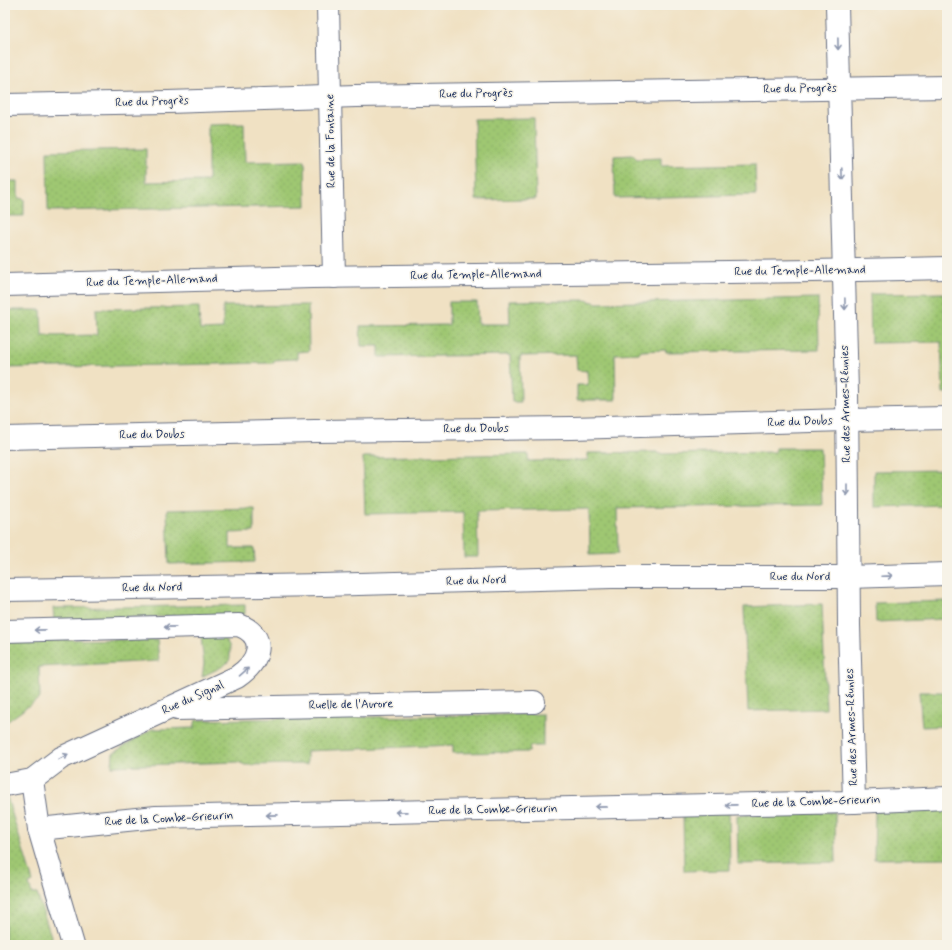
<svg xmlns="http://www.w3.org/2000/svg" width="952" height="950" viewBox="0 0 952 950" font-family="Mynerve,sans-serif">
  <defs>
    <pattern id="grass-dots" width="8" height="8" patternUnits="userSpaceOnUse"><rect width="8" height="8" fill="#9fc772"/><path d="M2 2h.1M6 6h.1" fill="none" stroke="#88ab65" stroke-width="1.8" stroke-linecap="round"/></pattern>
  </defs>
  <rect width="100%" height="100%" fill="#f7f3e8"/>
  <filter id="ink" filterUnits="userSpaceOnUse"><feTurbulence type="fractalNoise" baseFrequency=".025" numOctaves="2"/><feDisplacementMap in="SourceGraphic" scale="8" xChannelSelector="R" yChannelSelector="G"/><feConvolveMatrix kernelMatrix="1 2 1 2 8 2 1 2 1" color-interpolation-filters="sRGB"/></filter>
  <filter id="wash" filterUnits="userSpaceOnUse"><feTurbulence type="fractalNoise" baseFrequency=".012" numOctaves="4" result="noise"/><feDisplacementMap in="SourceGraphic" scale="16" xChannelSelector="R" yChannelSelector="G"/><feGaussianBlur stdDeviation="0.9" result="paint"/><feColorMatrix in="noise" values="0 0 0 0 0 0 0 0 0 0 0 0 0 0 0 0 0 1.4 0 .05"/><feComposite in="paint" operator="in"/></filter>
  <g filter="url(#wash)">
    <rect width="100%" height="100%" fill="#f0e1c3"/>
    <g fill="url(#grass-dots)" stroke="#5d7b68">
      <path d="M534 118 536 199 476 200 474 119Z"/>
      <path d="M244 123 245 162 305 161 306 206 48 211 47 151 146 149V182L208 181V124Z"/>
      <path d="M633 155 637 159 661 158V166L755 164 756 195 615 198 614 156Z"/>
      <path d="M5 181H18V198L24 199V216H5Z"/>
      <path d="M944 293 945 316H947V393H943L941 342 871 343 870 294Z"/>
      <path d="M818 298 819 350 666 352V350L640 351V353L615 354 616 400H577V385H588L587 371 577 370 576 355 520 356 521 402H512L510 355 379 357V346H361L360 326 449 325V302H477L478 324H510L509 301 586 300 597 303Z"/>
      <path d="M308 305 309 351 297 352V359L274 360V363L5 368V310H41L42 336 97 335 96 309 199 307 200 330 223 329V306Z"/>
      <path d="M776 448H820L822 505 617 508 618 554 590 555 589 509 477 511 478 557H464L463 512 365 514 363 457 528 454V461L588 460V453L657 452 658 454 775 452Z"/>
      <path d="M947 470V505L874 507V471Z"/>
      <path d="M254 508V532L230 533V548H254L255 562 169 564 167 510Z"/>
      <path d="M947 601V619L876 622 875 603Z"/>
      <path d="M822 604 826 709 748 711 744 607Z"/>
      <path d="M245 605V614L54 620 53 608Z"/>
      <path d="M214 636C225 637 231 643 230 654 230 658 230 661 227 663 222 668 208 673 202 677L204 664 201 637Z"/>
      <path d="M5 639 157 640 159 661 39 667 40 698 5 723Z"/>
      <path d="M919 692H947V726L922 727Z"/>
      <path d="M543 714V746H530L529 752 453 753V745L307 751V764L245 765 238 762 112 766 113 753 152 729 194 728 196 720Z"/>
      <path d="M5 797H7L33 882 29 884 32 894H37L54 945H5Z"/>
      <path d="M947 809V858L874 859 875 811Z"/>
      <path d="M729 810 730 870 684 871 683 811Z"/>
      <path d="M835 812 836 862 738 864 737 815Z"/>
    </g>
  </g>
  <g filter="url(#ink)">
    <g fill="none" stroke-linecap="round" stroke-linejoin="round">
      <g stroke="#666d81" stroke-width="24">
        <g id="minor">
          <path d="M328 5 334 277"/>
          <path d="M837 5 847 392 849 625 854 802"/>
          <path d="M5 105 168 102 356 96 947 87"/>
          <path d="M5 285 312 277 813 271 947 268"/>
          <path d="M5 438 315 431 572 428 847 420 947 418"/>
          <path d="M5 590 322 585 612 577H848L947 574"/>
          <path d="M5 631 239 625C269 637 259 662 237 677L61 758 32 780 5 785"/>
          <path d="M177 709 534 702"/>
          <path d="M32 780 39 829 73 945"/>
          <path d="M39 829 156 817 854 802 947 798"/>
        </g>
      </g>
      <use href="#minor" stroke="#fff" stroke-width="22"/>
    </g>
    <defs><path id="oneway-shaft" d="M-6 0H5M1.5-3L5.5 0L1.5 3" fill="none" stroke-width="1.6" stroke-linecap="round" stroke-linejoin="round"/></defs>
    <g stroke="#8d97ae">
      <use href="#oneway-shaft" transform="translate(838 44) rotate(89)"/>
      <use href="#oneway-shaft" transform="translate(842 174) rotate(88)"/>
      <use href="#oneway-shaft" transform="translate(845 304) rotate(89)"/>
      <use href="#oneway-shaft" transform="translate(847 490) rotate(90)"/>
      <use href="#oneway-shaft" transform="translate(887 576) rotate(-2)"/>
      <use href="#oneway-shaft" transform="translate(170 627) rotate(179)"/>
      <use href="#oneway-shaft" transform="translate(40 630) rotate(179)"/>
      <use href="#oneway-shaft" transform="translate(244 672) rotate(-41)"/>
      <use href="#oneway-shaft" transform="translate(63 757) rotate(-29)"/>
      <use href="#oneway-shaft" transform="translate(731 805) rotate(179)"/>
      <use href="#oneway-shaft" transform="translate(601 807) rotate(179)"/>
      <use href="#oneway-shaft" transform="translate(401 812) rotate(179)"/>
      <use href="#oneway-shaft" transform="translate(272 815) rotate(179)"/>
    </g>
  </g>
  <g text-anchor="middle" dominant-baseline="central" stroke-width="3" stroke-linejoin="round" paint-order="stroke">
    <g font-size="12" fill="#1b2f5e" stroke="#f7f3e8">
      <text transform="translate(800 89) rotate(-1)">Rue du Progrès</text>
      <text transform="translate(476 94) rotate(-1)">Rue du Progrès</text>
      <text transform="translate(152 102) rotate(-2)">Rue du Progrès</text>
      <text transform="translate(331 141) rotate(-91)">Rue de la Fontaine</text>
      <text transform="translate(800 271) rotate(-1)">Rue du Temple-Allemand</text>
      <text transform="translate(476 275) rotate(-1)">Rue du Temple-Allemand</text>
      <text transform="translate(152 281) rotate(-2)">Rue du Temple-Allemand</text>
      <text transform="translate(846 404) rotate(-91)">Rue des Armes-Réunies</text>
      <text transform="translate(800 422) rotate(-2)">Rue du Doubs</text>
      <text transform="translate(476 429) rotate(-1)">Rue du Doubs</text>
      <text transform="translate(152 435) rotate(-1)">Rue du Doubs</text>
      <text x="800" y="577">Rue du Nord</text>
      <text transform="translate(476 581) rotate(-2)">Rue du Nord</text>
      <text transform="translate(152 588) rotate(-1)">Rue du Nord</text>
      <text transform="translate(193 698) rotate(-24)">Rue du Signal</text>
      <text transform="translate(351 705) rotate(-1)">Ruelle de l'Aurore</text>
      <text transform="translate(852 727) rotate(-92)">Rue des Armes-Réunies</text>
      <text transform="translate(816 802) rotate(-2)">Rue de la Combe-Grieurin</text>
      <text transform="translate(493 810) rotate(-1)">Rue de la Combe-Grieurin</text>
      <text transform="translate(169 819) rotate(-3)">Rue de la Combe-Grieurin</text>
    </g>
  </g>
  <rect width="952" height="950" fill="none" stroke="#f7f3e8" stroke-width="20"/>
</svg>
